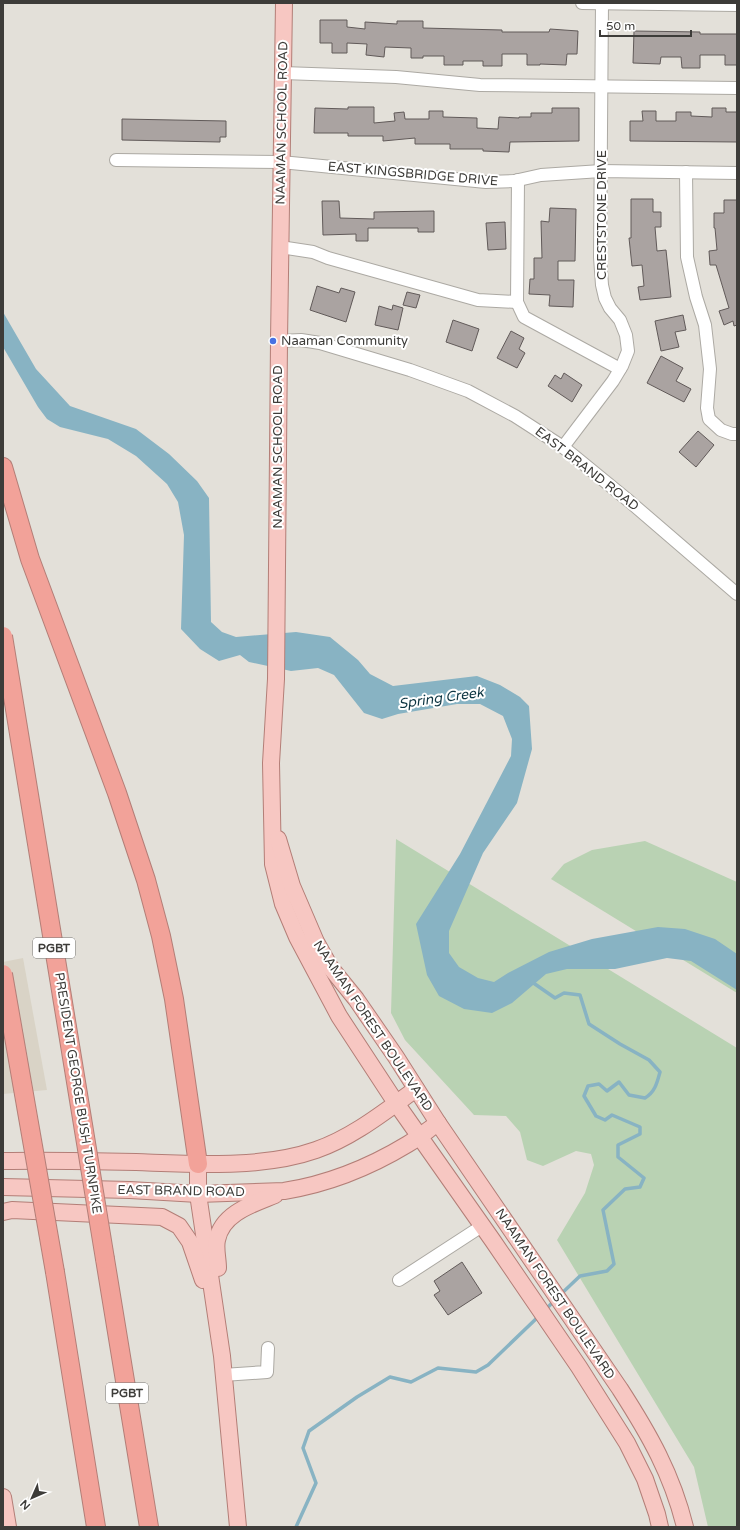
<svg xmlns="http://www.w3.org/2000/svg" width="740" height="1530" viewBox="0 0 740 1530" font-family="'Varela Round',sans-serif">
  <rect width="100%" height="100%" fill="#e3e0d9"/>
  <path fill="#d9d3c6" d="M23 958 47 1090 3 1094V962Z"/>
  <g fill="#b9d2b3">
    <path d="M396 839 737 1048V1527H708L694 1467 557 1240 585 1193 594 1165 591 1154 576 1151 543 1166 527 1160 520 1132 506 1116 474 1115 405 1040 391 1013Z"/>
    <path d="M645 841 737 882V993L551 879 564 864 592 850Z"/>
  </g>
  <path fill="#88b3c3" d="M3 312 36 369 70 406 136 429 169 454 197 481 209 498 211 622 222 632 236 637 296 632 330 637 358 660 370 674 393 686 477 676 500 685 520 697 529 706 532 749 517 803 483 853 449 931V953L459 967 478 978 494 982 508 973 549 952 592 939 658 927 685 929 715 939 737 954V990L691 961 667 958 615 969H567L546 974 512 1003 492 1013 464 1009 439 996 427 975 416 924 460 854 511 756 512 739 503 716 480 704H457L398 714 382 719 364 713 334 675 318 668 291 671 249 662 240 655 219 661 200 649 181 629 184 535 178 502 167 484 136 456 108 439 60 427 47 419 38 407 3 347Z"/>
  <g fill="none" stroke-linecap="round" stroke-linejoin="round">
    <g stroke="#88b3c3" stroke-width="3.5">
      <path d="M532 982 555 998 564 993 580 995 589 1024 620 1044 649 1060 660 1072C657 1083 655 1092 645 1098L629 1095 619 1082 607 1091 599 1084 588 1086 584 1096 596 1116 605 1120 612 1115 640 1127V1134L618 1145V1157L644 1178 640 1187 625 1189 603 1210 614 1264 607 1271 580 1276 560 1295"/>
      <path d="M545 1310 554 1301"/>
      <path d="M296 1527 316 1483 303 1448 309 1431 357 1397 390 1377 411 1382 438 1368 476 1372 488 1365 539 1316"/>
    </g>
  </g>
  <g fill="#aaa3a1" stroke="#615a59">
    <path d="M320 20H347V27L365 29V22L397 24V21H423V28L502 30V32H549L550 29 578 31 577 54H567L566 65 540 64V65H527V54H502V66H483V61H463V65H444V56H423V58H411V48L385 47 384 57 366 55 367 44 347 43V53H332V43H320Z"/>
    <path d="M634 31 700 32V34H737V65H725V55H700V68H682L681 57H661L660 64 633 63Z"/>
    <path d="M348 107H374V123L395 121 394 113 404 112 405 119H429V111H443V117L477 118V128L498 129 499 117 519 118V117H531V113H552V108H579V141L510 142 509 152 483 151V149H450V144H415V138L383 141V136H348V133H314L315 108 348 109Z"/>
    <path d="M712 108H726V112H737V142L630 141V121H643L642 111H656V121H676V112H691V116L712 117Z"/>
    <path d="M122 119 226 121V137H220V142L122 140Z"/>
    <path d="M631 199H653V212H661V227H655L657 251 666 250 671 297 640 300 638 287 644 286 642 265 632 266 629 238H631Z"/>
    <path d="M724 200H737V325L734 326 733 321 724 325 719 311 729 308 716 265H710L709 251 717 250 715 228H714V213H724Z"/>
    <path d="M322 201H339L340 218 374 219V212L434 211V232H418V228H368V241H356V234L323 235Z"/>
    <path d="M550 208 576 209 575 261H558V280H574L573 307 549 306 550 295 529 294 530 279H534V258H542L541 221 549 222Z"/>
    <path d="M505 222 506 249 488 250 486 223Z"/>
    <path d="M317 286 339 293 341 288 355 292 346 322 310 310Z"/>
    <path d="M407 292 420 295 416 308 403 305Z"/>
    <path d="M393 305 403 308 398 330 375 325 379 306 392 310Z"/>
    <path d="M683 315 686 330 675 332 679 347 661 351 655 321Z"/>
    <path d="M453 320 479 329 472 351 446 342Z"/>
    <path d="M511 331 524 338 519 349 525 353 517 368 497 358Z"/>
    <path d="M661 356 683 368 676 381 691 389 684 402 647 383Z"/>
    <path d="M564 373 582 385 572 402 548 386 555 375 561 379Z"/>
    <path d="M698 431 714 445 696 467 679 452Z"/>
    <path d="M462 1262 482 1293 448 1315 434 1295 440 1291 434 1281Z"/>
  </g>
  <g fill="none" stroke-linecap="round" stroke-linejoin="round">
    <g stroke="#aca9a3" stroke-width="14">
      <g id="minor">
        <path d="M582 3 737 5"/>
        <path d="M283 73 396 77 480 85 737 88"/>
        <path d="M116 160 281 162 486 182 514 181 541 175 601 171 737 173"/>
        <path d="M686 172 687 257 696 297 705 325 710 369 707 408 709 419 721 430 732 434H737"/>
        <path d="M518 180 517 302 524 317 620 369"/>
        <path d="M280 247 313 252 328 258 478 300 517 302"/>
        <path d="M279 341 301 340 320 343 410 370 468 391 515 416 563 447 629 501 737 594"/>
        <path d="M563 447 613 381 622 366 628 351 626 335 620 320 610 308 605 298 602 285 600 257 602 3"/>
        <path d="M399 1280 482 1226"/>
        <path d="M223 1375 267 1372 268 1348"/>
      </g>
    </g>
    <g stroke="#b37e77" stroke-width="18">
      <g id="major">
        <path d="M284 3 279 341 276 679 271 763 273 864 283 904 297 937 339 1016 396 1103 493 1241 579 1367 627 1443 645 1479 657 1514 660 1527"/>
        <path d="M278 839 292 886 316 942 330 967 356 999 396 1057 438 1123 620 1389C649 1434 672 1474 685 1527"/>
        <path d="M3 1161C47 1160 92 1161 136 1162 193 1164 262 1169 316 1150 353 1137 384 1112 416 1089"/>
        <path d="M198 1164V1194L222 1356 238 1527"/>
        <path d="M3 1187 130 1190 198 1194 284 1191C328 1184 370 1167 408 1144 418 1138 428 1130 438 1123"/>
        <path d="M3 1212 12 1210 162 1217 179 1226 190 1242 203 1280"/>
        <path d="M218 1268C218 1259 215 1248 217 1240 222 1213 253 1204 275 1195"/>
        <path d="M3 1497 8 1527"/>
      </g>
    </g>
    <g stroke="#b37e77" stroke-width="20">
      <g id="highway">
        <path d="M3 467 30 559 117 793 146 880 161 936 174 999 198 1164"/>
        <path d="M105 1259 149 1527"/>
        <path d="M55 1272 96 1527"/>
      </g>
    </g>
    <use href="#minor" stroke="#fff" stroke-width="12"/>
    <use href="#major" stroke="#f7c7c2" stroke-width="16"/>
    <use href="#highway" stroke="#f2a299" stroke-width="18"/>
    <g stroke="#b37e77" stroke-width="20" stroke-linecap="butt">
      <g id="highway-bridge">
        <path d="M3 636 105 1259"/>
        <path d="M3 974 55 1272"/>
      </g>
    </g>
    <use href="#highway-bridge" stroke="#f2a299" stroke-width="18"/>
  </g>
  <circle fill="#4871e3" stroke="#fff" stroke-width="1.5" cx="273" cy="341" r="4"/>
  <g text-anchor="middle" dominant-baseline="central" stroke-width="4" stroke-linejoin="round" paint-order="stroke">
    <g fill="#fff" stroke="#777674" stroke-width="1">
      <rect x="33" y="938" width="42" height="20" rx="3"/>
      <rect x="106" y="1383" width="42" height="20" rx="3"/>
    </g>
    <g font-size="12" font-weight="bold" fill="#3d3c39">
      <text x="54" y="948">PGBT</text>
      <text x="127" y="1393">PGBT</text>
    </g>
    <g font-size="13" fill="#3d3c39" stroke="#fff">
      <text transform="translate(282 123) rotate(-89)">NAAMAN SCHOOL ROAD</text>
      <text transform="translate(413 174) rotate(5)">EAST KINGSBRIDGE DRIVE</text>
      <text transform="translate(602 215) rotate(-90)">CRESTSTONE DRIVE</text>
      <text transform="translate(278 447) rotate(-90)">NAAMAN SCHOOL ROAD</text>
      <text transform="translate(587 469) rotate(38)">EAST BRAND ROAD</text>
      <text transform="translate(373 1026) rotate(56)">NAAMAN FOREST BOULEVARD</text>
      <text transform="translate(78 1093) rotate(81)">PRESIDENT GEORGE BUSH TURNPIKE</text>
      <text transform="translate(181 1191) rotate(1)">EAST BRAND ROAD</text>
      <text transform="translate(555 1294) rotate(56)">NAAMAN FOREST BOULEVARD</text>
    </g>
    <g font-size="13" fill="#3d3c39" stroke="#fff" text-anchor="start">
      <text x="281" y="341">Naaman Community</text>
    </g>
    <g font-size="14" font-style="italic" fill="#0d3542" stroke="#fff">
      <text transform="translate(441 698) rotate(-8)">Spring Creek</text>
    </g>
  </g>
  <rect width="740" height="1530" fill="none" stroke="#3d3c39" stroke-width="8"/>
  <g transform="translate(32 1498) rotate(225)" stroke="#ffffff" stroke-width="3" paint-order="stroke">
  <path d="M0-3L7 15L0 10L-7 15Z" fill="#3d3c39"/>
  <text y="-6" font-size="11" font-weight="bold" text-anchor="middle" fill="#3d3c39">N</text>
  </g>
  <path d="M600 30v6h91v-6" fill="none" stroke="#3d3c39" stroke-width="2"/>
  <text x="606" y="30" font-size="12" fill="#3d3c39" stroke="#ffffff" stroke-width="3" paint-order="stroke">50 m</text>
</svg>
